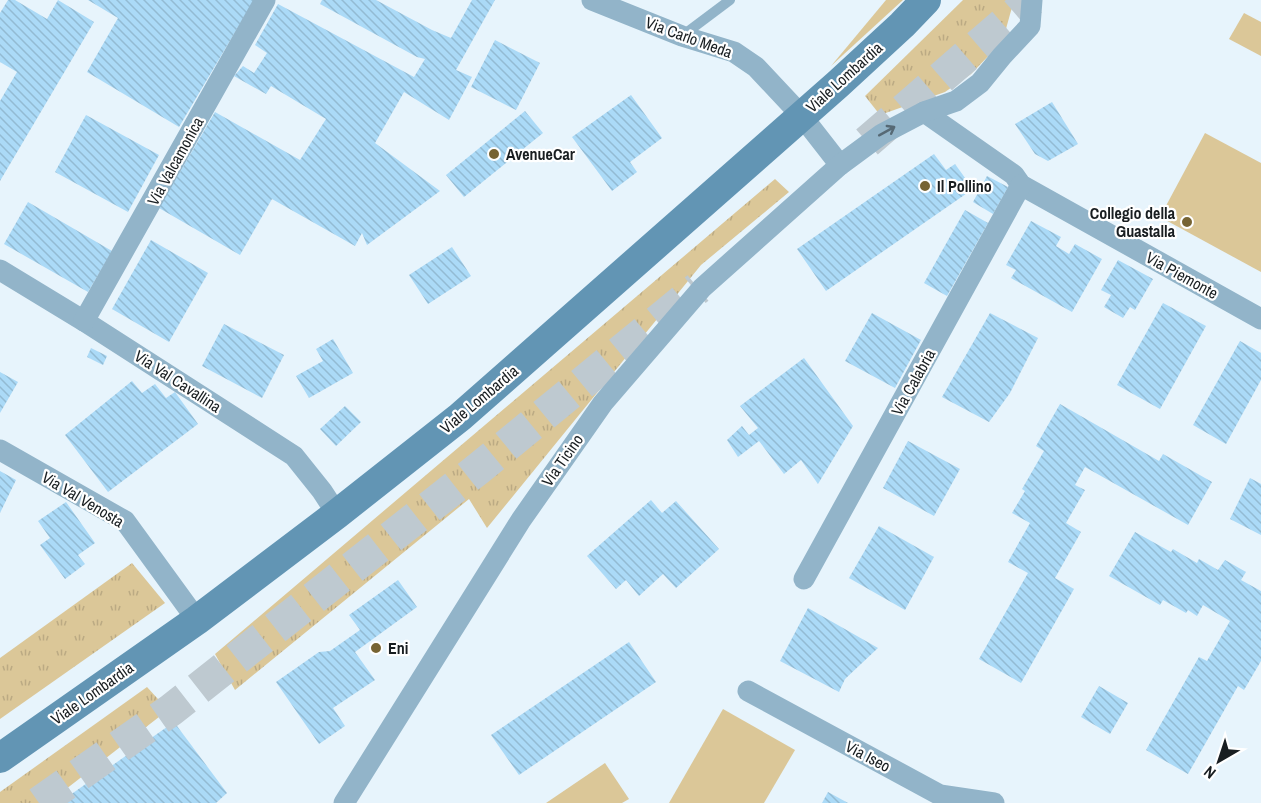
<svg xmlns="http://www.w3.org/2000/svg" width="1261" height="803" viewBox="0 0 1261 803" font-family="'Archivo Narrow',sans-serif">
  <defs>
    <pattern id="grass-tufts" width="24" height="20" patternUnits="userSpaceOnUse" patternTransform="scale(1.5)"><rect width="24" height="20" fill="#dbc798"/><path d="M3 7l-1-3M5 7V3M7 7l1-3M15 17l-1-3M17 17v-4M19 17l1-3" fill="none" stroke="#bbaa83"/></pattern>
    <pattern id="building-back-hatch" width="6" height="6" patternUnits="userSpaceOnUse" patternTransform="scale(1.5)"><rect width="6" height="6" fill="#abdaf7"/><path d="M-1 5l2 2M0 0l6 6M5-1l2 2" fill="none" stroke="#93bbd3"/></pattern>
  </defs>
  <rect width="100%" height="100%" fill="#e7f4fc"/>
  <g fill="url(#grass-tufts)">
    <path d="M886 0H903L831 66Z"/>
    <path d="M963 0H1014L1004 36 996 48 971 74 945 92 880 115 865 96Z"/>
    <path d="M775 179 789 192 701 265 487 528 469 499 235 690 215 654Z"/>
    <path d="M132 563 165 603 0 719V658Z"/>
    <path d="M147 687 168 710 48 803H0V792Z"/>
  </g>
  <g fill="#dbc798">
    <path d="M1244 13 1261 22V56L1229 39Z"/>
    <path d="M1205 133 1261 163V272L1160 217Z"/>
    <path d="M723 709 795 750 764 803H669Z"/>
    <path d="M605 763 629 799 622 803H546Z"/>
  </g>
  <g fill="url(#building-back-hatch)">
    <path d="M8 0H15L47 19 58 0 94 22 0 181V101L17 72 0 62V13Z"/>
    <path d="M88 0H254L179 127 87 72 118 18Z"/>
    <path d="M322 0H376L432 30 451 38 472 0H495L456 70 472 77 449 120 404 92 375 143 440 191 367 245 362 233 355 246 272 199 240 255 159 208 215 112 300 160 326 119 271 86 266 94 234 76 243 66 254 73 267 53 255 45 278 4 414 77 425 59 417 57 320 4Z"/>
    <path d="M495 40 540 63 516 110 471 87Z"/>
    <path d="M631 95 662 138 630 162 637 172 612 191 572 137Z"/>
    <path d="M1052 102 1078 144 1048 161 1035 154 1015 124Z"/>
    <path d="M525 111 543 133 464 197 446 175Z"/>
    <path d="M86 115 159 155 128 212 55 172Z"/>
    <path d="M934 154 946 170 955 164 973 189 826 291 797 249Z"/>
    <path d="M987 176 1008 187 993 214 973 202Z"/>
    <path d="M28 202 112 251 88 292 4 244Z"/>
    <path d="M965 210 988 223 947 296 924 283Z"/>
    <path d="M1031 221 1061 237 1056 246 1069 254 1075 244 1102 259 1072 312 1011 278 1016 270 1006 265Z"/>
    <path d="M151 240 208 273 169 342 112 309Z"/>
    <path d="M452 247 471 276 428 304 409 275Z"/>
    <path d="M1118 260 1153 279 1135 310 1130 307 1123 318 1104 307 1111 295 1101 290Z"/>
    <path d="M1163 303 1206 326 1160 409 1117 385Z"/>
    <path d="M872 313 921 340 895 388 845 361Z"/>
    <path d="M990 313 1038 338 1010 393 989 422 942 397Z"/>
    <path d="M224 324 284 355 262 398 202 366Z"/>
    <path d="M333 339 353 373 309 398 296 376 323 361 316 349Z"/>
    <path d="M1240 341 1261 353V380L1226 444 1193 425Z"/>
    <path d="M91 348 107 356 103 365 87 357Z"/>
    <path d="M804 358 853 426 818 484 801 460 784 474 759 441 738 457 727 440 742 426 749 435 758 428 740 406Z"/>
    <path d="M0 372 18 382 0 413Z"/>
    <path d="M132 381 142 393 155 384 166 398 175 392 198 424 108 492 65 435Z"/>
    <path d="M1060 404 1159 461 1163 454 1212 482 1188 525 1085 467 1075 485 1085 490 1066 523 1081 532 1055 578 1074 589 1021 683 979 659 1028 573 1008 562 1030 523 1012 513 1025 491 1022 489 1044 451 1036 446Z"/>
    <path d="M345 406 361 422 336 446 320 429Z"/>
    <path d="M908 441 960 469 934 516 883 488Z"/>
    <path d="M0 471 16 480 0 513Z"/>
    <path d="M1250 478 1261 484V535L1230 519Z"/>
    <path d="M651 500 662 513 676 501 719 549 676 588 663 574 639 596 626 580 616 589 587 556Z"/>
    <path d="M66 502 95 543 78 555 85 564 65 579 40 545 50 538 38 521Z"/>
    <path d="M879 526 934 557 905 610 849 578Z"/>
    <path d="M1135 532 1171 552 1173 549 1197 563 1199 559 1218 570 1225 560 1246 572 1241 580 1261 591V661L1244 690 1238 686 1188 774 1146 750 1199 657 1207 661 1230 621 1203 605 1197 616 1188 610 1186 613 1163 600 1160 605 1109 576Z"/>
    <path d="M398 580 417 607 355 652 375 680 333 708 345 726 319 744 276 682 319 652 330 651 360 630 349 615Z"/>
    <path d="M808 608 878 648 845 679 839 692 780 661Z"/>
    <path d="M629 642 656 682 519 775 491 735Z"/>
    <path d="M1099 686 1128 703 1110 734 1081 717Z"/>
    <path d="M174 722 227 793 216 803H65L63 800Z"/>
    <path d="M828 792 848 803H822Z"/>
  </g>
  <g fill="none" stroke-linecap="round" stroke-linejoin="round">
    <g stroke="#bec9d0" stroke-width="33" stroke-dasharray="33 16" stroke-linecap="butt">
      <path d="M867 142 1031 0"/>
      <path d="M39 803 171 710 478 469 698 288"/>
    </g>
    <path stroke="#92b4c9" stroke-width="10" d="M682 36 730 0"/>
    <g stroke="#92b4c9" stroke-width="21">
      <path d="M592 0 682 36 734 52 756 67 801 115 840 165"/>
      <path d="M924 112 1014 175 1021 185 1261 319"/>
      <path d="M0 270 84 321 294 456 322 491 337 514"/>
      <path d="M84 321 265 0"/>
      <path d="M0 450 125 521 197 620"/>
      <path d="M804 579 1021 185"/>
      <path d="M748 691 940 795 994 803"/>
      <path d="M344 803 521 520 603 403 702 288 840 165 882 134 924 112 956 101 980 83 1002 56 1030 26 1032 0"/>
    </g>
    <path stroke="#6295b4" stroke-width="30" d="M0 758 197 620 337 514 460 417 838 84 902 25 926 0"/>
  </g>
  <defs><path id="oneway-shaft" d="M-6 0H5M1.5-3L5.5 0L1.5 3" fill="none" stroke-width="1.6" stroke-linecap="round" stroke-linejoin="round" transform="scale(1.5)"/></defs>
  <use stroke="#566975" href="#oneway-shaft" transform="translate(887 131) rotate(-29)"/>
  <g fill="#776433" stroke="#fff" stroke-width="2">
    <circle cx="494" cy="154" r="6"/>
    <circle cx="925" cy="186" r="6"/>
    <circle cx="1187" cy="222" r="6"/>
    <circle cx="376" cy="648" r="6"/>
  </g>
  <g text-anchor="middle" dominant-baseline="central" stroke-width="4.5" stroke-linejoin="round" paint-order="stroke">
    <g font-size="16" fill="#191e21" stroke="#fff">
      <text transform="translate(689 37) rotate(20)">Via Carlo Meda</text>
      <text transform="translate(844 77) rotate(-42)">Viale Lombardia</text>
      <text transform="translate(175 161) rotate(-61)">Via Valcamonica</text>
      <text transform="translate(1182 275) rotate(29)">Via Piemonte</text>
      <text transform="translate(178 381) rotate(33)">Via Val Cavallina</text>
      <text transform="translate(913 382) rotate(-61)">Via Calabria</text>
      <text transform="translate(479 399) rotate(-40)">Viale Lombardia</text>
      <text transform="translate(562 460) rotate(-55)">Via Ticino</text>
      <text transform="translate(83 499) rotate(31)">Via Val Venosta</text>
      <text transform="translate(92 693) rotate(-35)">Viale Lombardia</text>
      <text transform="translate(868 756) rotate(28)">Via Iseo</text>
    </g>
    <g font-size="16" font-weight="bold" fill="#191e21" stroke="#fff" text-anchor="start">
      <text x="506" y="154">AvenueCar</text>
      <text x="937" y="186">Il Pollino</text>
      <text x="1175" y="213" text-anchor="end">Collegio della<tspan x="1175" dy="18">Guastalla</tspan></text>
      <text x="388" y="648">Eni</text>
    </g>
  </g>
  <g transform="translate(1219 761) rotate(219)" stroke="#ffffff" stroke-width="4.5" paint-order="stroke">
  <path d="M0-4.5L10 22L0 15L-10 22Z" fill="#191e21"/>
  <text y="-9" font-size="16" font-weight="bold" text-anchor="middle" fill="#191e21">N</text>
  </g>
</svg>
